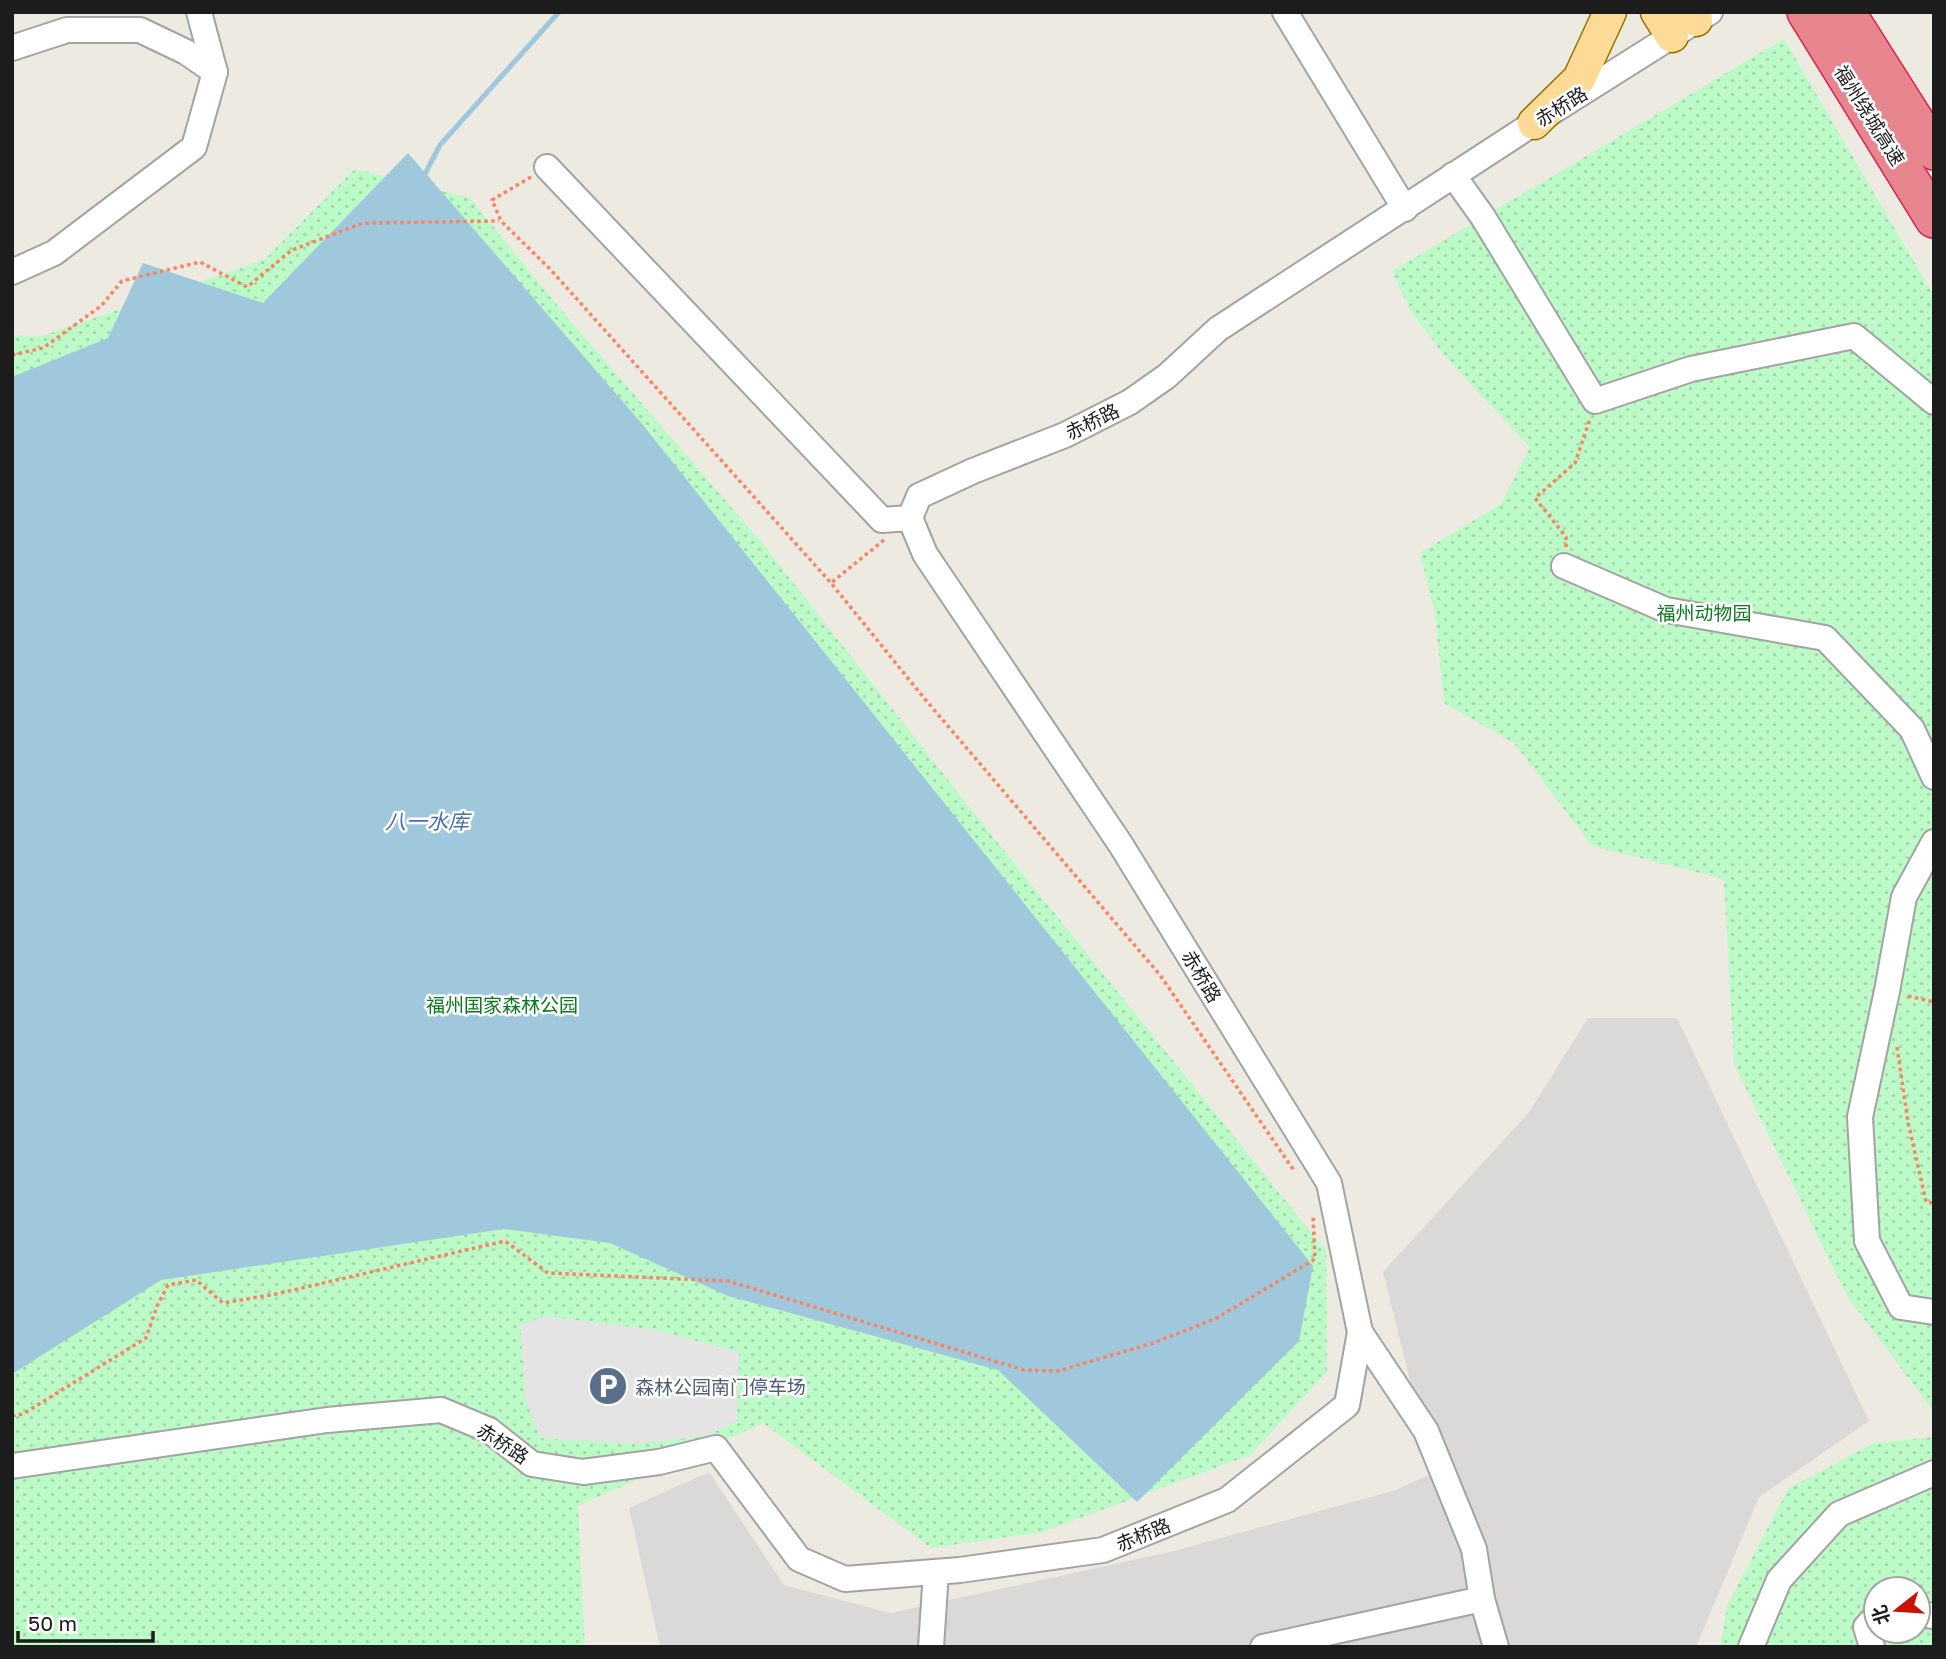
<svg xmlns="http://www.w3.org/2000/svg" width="1946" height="1659" viewBox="0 0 1946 1659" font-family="'Golos Text','Noto Sans SC',sans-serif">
  <defs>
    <pattern id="park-dots" width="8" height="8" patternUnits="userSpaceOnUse" patternTransform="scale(1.75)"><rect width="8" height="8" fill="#bcfac7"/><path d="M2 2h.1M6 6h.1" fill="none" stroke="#a1d6aa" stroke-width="1.8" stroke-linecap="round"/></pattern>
  </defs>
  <rect width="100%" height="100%" fill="#edeae1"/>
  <path fill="#dad9d8" d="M1588 1018H1677L1869 1421 1759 1497 1696 1647H660L629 1508 709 1472 784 1585 890 1613 1170 1552 1396 1490 1433 1473 1383 1272 1530 1111Z"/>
  <g fill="url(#park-dots)" fill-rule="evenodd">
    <path d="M1784 39 1934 296V1412L1847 1296 1734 1064 1724 879 1592 846 1514 743 1444 703 1435 614 1420 553 1501 504 1530 447 1448 360 1411 312 1392 271Z"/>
    <path d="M355 169 470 198 557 305 762 543 977 817 1326 1251 1327 1372 1250 1455 1043 1532 931 1548 763 1423 578 1506 585 1647H12V335L39 337 264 260Z"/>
    <path d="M1934 1437V1647H1720L1727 1606 1788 1489 1874 1443ZM1876 1589H1918V1631H1876Z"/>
  </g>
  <path fill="#e4e4e4" d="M545 1316 655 1330 739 1352 737 1421 707 1436 637 1444 540 1438 526 1401 520 1325Z"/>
  <path fill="#a0c8dc" d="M408 153 643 425 1313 1266 1299 1341 1137 1502 998 1370 728 1296 610 1243 504 1229 161 1280 12 1374V377L108 338 143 263 263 303Z"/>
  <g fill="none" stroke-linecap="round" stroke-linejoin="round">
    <path stroke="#a0c8dc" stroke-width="5" d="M425 174 440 145 559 12"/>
    <g stroke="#a3a3a3" stroke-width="28">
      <g id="minor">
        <path d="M1285 12 1405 209"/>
        <path d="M12 48 67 30H140L186 52 215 72"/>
        <path d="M547 167 882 520 910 518"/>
        <path d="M1453 175 1483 217 1595 401 1691 369 1854 336 1934 402"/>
        <path d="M12 272 54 253 194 147 215 72 199 12"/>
        <path d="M1564 566 1666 610 1825 638 1912 729 1934 777"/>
        <path d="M1934 842 1904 897 1887 991 1860 1117 1867 1241 1901 1307 1934 1312"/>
        <path d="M1360 1332 1426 1431 1474 1549 1482 1599 1496 1647"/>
        <path d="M12 1466 327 1420 441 1410 489 1430 532 1464 583 1472 659 1462 716 1448 799 1559 845 1579 960 1570 1103 1550 1227 1500 1347 1405 1360 1332 1329 1183 1121 845 925 554 910 518 919 496 973 471 1065 435 1130 402 1167 376 1218 329 1534 123 1710 12"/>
        <path d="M1918 1614 1934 1616"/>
        <path d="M931 1647 936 1572"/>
        <path d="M1263 1647 1482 1599"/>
        <path d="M1751 1647 1779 1580 1839 1514 1934 1473"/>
        <path d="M1872 1647 1866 1627 1876 1616"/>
      </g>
    </g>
    <g stroke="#937100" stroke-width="35">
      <g id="major">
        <path d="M1657 12 1672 36"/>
        <path d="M1690 12 1696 20"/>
        <path d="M1534 123 1579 79 1610 12"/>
      </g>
    </g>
    <g stroke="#d8214d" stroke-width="40">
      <g id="highway">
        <path d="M1806 12 1934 219"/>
        <path d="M1846 12 1934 151"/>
      </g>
    </g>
    <g stroke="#fb8364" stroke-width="3.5" stroke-dasharray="3.5 3.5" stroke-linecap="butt">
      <path d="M531 177 492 200 501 221 550 269 831 583"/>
      <path d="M12 355 43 348 101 306 122 281 200 262 247 287 292 250 363 223 499 221"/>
      <path d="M884 540 831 583 924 698 1160 975 1295 1172"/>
      <path d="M1566 547V537L1535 498 1575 463 1590 419"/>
      <path d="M1908 996 1934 1002"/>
      <path d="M1897 1047 1908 1122 1926 1202 1934 1203"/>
      <path d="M12 1416 23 1414 146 1338 157 1306 168 1285 196 1280 223 1303 276 1294 505 1241 548 1273 728 1281 1024 1370 1058 1371 1153 1343 1217 1318 1315 1259 1313 1216"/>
    </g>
    <use href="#minor" stroke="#fff" stroke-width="24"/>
    <use href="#major" stroke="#fddb96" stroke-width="32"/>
    <use href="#highway" stroke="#e7868e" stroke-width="37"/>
  </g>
  <defs>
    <g id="parking-disc" transform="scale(2.0125)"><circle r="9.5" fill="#5c6f8a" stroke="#fff"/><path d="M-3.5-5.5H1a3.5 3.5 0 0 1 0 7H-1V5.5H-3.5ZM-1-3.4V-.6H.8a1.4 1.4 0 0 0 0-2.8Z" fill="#fff"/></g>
  </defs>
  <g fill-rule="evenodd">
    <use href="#parking-disc" x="608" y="1386"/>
  </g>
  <g text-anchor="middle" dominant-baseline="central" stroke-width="5" stroke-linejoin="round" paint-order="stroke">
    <g font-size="19" fill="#1c1c1c" stroke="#fff">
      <text transform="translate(1561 106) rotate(-32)">赤桥路</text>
      <text transform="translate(1870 115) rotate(58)">福州绕城高速</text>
      <text transform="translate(1092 421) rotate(-26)">赤桥路</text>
      <text transform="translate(1202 976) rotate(59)">赤桥路</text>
      <text transform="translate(503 1443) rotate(33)">赤桥路</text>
      <text transform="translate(1143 1534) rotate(-22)">赤桥路</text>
    </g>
    <g font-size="19" fill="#0a791e" stroke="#fff">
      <text x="1704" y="612">福州动物园</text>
      <text x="502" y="1004">福州国家森林公园</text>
    </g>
    <g font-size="19" fill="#4e5e75" stroke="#fff" text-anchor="start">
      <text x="635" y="1386">森林公园南门停车场</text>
    </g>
    <g font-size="21" font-style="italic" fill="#486fac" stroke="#fff">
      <text x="427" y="821">八一水库</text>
    </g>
  </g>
  <rect width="1946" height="1659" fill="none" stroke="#1c1c1c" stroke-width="28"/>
  <g transform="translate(1897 1610) rotate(253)"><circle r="33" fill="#ffffff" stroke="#a4a4a4" stroke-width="2"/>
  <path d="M0-5L12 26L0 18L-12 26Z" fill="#c71400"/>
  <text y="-10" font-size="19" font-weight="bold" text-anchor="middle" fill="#1c1c1c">北</text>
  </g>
  <path d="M18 1631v10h135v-10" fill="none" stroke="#1c1c1c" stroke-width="3.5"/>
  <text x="28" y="1631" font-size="21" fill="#1c1c1c" stroke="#ffffff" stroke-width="5" paint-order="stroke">50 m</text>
</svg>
